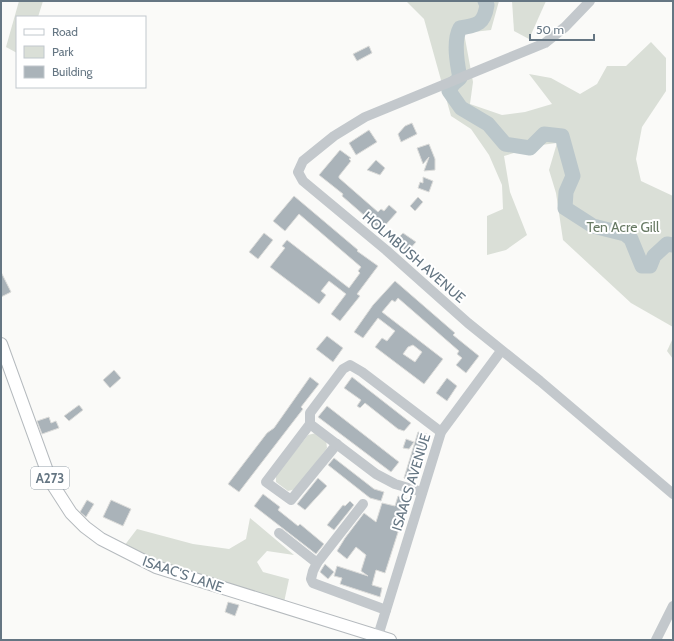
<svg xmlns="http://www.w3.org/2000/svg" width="674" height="641" viewBox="0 0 674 641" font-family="Cabin,sans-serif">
  <rect width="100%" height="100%" fill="#fafaf8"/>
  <g fill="#dadfd7">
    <path d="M19 1H43L38 17H17V53L6 47Z"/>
    <path d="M406 1H499L491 30 464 33 473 82 470 104 502 115 525 112 552 104 529 74 551 78 580 94 597 84 607 66H626L651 42 666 58V91L642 127 636 159 641 181 673 196V327L631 303 563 240 556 193 549 170 557 143 541 145 504 156 510 192 527 235 506 250 487 255V216L503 209 502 185 489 155 471 129 451 116 424 19Z"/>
    <path d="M512 1H546L529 39 514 31Z"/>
    <path d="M673 338V359L667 351Z"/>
    <path d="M316 433 326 440 327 448 296 489 288 491 276 482V475L308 435Z"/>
    <path d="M250 518 294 555 267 551 257 562 263 572 289 579 283 607 121 550 137 529 193 544 229 549 246 539Z"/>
  </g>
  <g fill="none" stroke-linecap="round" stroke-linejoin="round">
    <path stroke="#bbc7cb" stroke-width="15" d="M485 1 487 5C484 24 478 25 460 28 453 41 457 63 460 78L453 84 449 91 461 108 488 124 505 144 530 148 544 134 562 136 573 176 566 192 565 208 593 226 625 234 631 239 642 266H650L654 256 667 244 673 245"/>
  </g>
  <g fill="#aab3b9" stroke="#dcdcda" fill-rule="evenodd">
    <path d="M369 46 372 53 357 61 353 54Z"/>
    <path d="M412 123 417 134 401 142 398 134 405 126Z"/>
    <path d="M369 130 377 142 356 155 349 143Z"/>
    <path d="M429 144 435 159V170L424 171 429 157 423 164 417 148Z"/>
    <path d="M340 150 351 158 349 159 351 161 339 176V178L378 212 381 209 384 211 389 205 397 212 381 230 342 196 343 194 319 175Z"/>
    <path d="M376 160 385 168 380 175 367 170Z"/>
    <path d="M423 177 433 181 429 192 418 188 420 182 423 183Z"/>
    <path d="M294 196 358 250 357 251 378 266 357 294 360 296 340 321 331 314 346 294 329 281 321 291 326 295 319 304 270 267 285 248 282 246 287 240 349 288 360 273 358 271 361 267 299 214 285 231 273 221Z"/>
    <path d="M418 197 423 202 415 211 410 206Z"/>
    <path d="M264 233 273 240 258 259 249 252Z"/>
    <path d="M403 233 416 242 407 252 395 241Z"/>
    <path d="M1 272 11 292 1 297Z"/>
    <path d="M395 281 455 333 453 335 479 356 466 373 456 365 462 358 457 354 459 351 398 298 395 302 392 300 382 312 443 359 424 384 375 347 382 338 387 341 395 331 378 318 363 338 354 332 373 305ZM413 345 422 352 415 362 403 354 408 347Z"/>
    <path d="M327 336 343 348 333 362 316 349Z"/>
    <path d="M114 370 121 378 110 388 103 380Z"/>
    <path d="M310 377 319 384 301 407 303 409 239 492 228 484 267 433 274 428Z"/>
    <path d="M352 377 411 423 404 431 398 429 365 403 360 408 357 406 361 400 344 388Z"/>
    <path d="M447 378 457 386 447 401 436 393Z"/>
    <path d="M79 405 83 410 69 421 64 416Z"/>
    <path d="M327 406 399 462 391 472 318 417Z"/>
    <path d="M49 417 51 423 56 421 59 428 42 434 37 421Z"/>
    <path d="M418 432 427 434 413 481 404 478Z"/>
    <path d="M406 439 414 442 409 449 403 448Z"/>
    <path d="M334 458 374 489 384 492 381 501 370 498 328 465Z"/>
    <path d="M318 478 327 486 305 510 297 504Z"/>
    <path d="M263 494 280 507 278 510 298 526 300 524 324 544 316 554 254 506Z"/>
    <path d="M398 496 407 499 400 526 385 573 376 570 372 585 382 588 380 597 340 584 342 578 334 576 337 566 368 576 361 571 366 555 356 547 347 559 337 551 345 538 364 513 376 522 382 503 395 506Z"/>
    <path d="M87 500 94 504 86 517 80 512Z"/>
    <path d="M111 500 131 509 123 526 103 517Z"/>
    <path d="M350 501 354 505 334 530 327 525 343 505 345 506Z"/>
    <path d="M325 564 334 572 328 579 320 572Z"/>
    <path d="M228 602 239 605 235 616 225 612Z"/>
  </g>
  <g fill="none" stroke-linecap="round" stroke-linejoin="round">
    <g stroke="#b5babe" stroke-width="14">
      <path id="major" d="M1 344 51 482 71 513 85 527 101 539 156 567 390 640"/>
    </g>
    <g stroke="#c3c8cc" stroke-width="10">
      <path d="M590 1 565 27 545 43 365 117 334 136 303 161 298 172 303 181 386 250 468 323 540 381 673 494"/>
      <path d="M310 424 266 482 291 500 337 444"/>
      <path d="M422 492 395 484 376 474 310 424V413L343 369 350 365 362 372 441 432"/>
      <path d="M363 504 317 563 313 571 311 579 313 583 386 610"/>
      <path d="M279 533 317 563"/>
      <path d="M378 636 441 432 501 351"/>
      <path d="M656 640 673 606"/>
    </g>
    <use href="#major" stroke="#fff" stroke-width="12"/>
  </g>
  <g text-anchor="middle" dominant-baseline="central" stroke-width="4" stroke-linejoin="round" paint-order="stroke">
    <rect fill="#fff" stroke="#939fa8" stroke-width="1" x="31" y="467" width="38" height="22" rx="3"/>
    <g font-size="13" font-weight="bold" fill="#657683">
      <text x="50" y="478">A273</text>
    </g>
    <g font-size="14" fill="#687a64" stroke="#fff">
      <text x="623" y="227">Ten Acre Gill</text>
    </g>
    <g font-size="14" fill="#657683" stroke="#fff">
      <text transform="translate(414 257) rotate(41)">HOLMBUSH AVENUE</text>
      <text transform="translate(411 482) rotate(-73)">ISAACS AVENUE</text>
      <text transform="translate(183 574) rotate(19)">ISAAC'S LANE</text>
    </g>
  </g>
  <rect width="674" height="641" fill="none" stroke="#657683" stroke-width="4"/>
  <rect x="16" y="16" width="130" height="72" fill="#ffffff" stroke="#c1c8cd"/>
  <rect x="24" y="29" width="20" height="6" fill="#ffffff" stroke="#c1c8cd"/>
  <text x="52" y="36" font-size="12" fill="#657683">Road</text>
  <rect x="24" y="46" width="20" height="12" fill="#dadfd7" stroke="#c1c8cd"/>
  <text x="52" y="56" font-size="12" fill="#657683">Park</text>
  <rect x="24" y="66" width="20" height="12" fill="#aab3b9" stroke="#c1c8cd"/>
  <text x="52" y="76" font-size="12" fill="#657683">Building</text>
  <path d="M530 34v6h64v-6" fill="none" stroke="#657683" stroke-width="2"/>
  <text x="536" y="34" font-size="12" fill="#657683" stroke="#ffffff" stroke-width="3" paint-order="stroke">50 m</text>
</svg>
